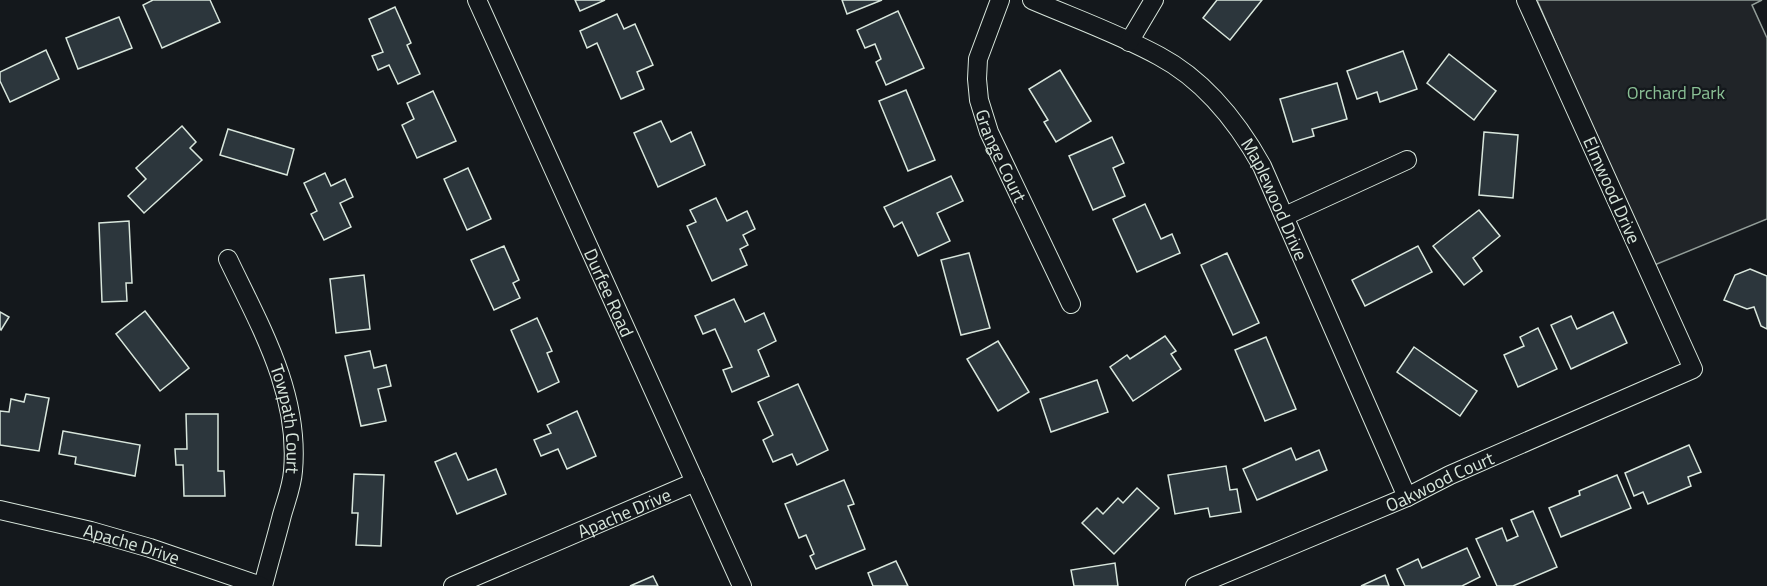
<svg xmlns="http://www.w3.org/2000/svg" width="1767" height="586" viewBox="0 0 1767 586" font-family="'Titillium Web',sans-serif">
  <rect width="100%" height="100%" fill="#14181c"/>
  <path fill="#202428" stroke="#939e99" stroke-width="1.5" d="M1537 0H1762L1752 5 1767 38V219L1652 266Z"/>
  <g fill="#2c363c" stroke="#d8e6dc" stroke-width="1.5">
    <path d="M153 0H210L220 22 162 48 143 5Z"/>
    <path d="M575 0H605L580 11Z"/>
    <path d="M842 0H882L847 14Z"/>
    <path d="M1217 0H1262L1230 40 1203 18Z"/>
    <path d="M395 7 411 43 407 45 420 74 398 84 389 65 378 70 372 56 383 52 369 19Z"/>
    <path d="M898 11 924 68 886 85 876 62 881 59 875 44 865 48 857 30Z"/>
    <path d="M617 14 624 29 635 24 653 65 637 72 644 89 621 99 597 43 587 48 580 31Z"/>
    <path d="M119 17 132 48 78 69 66 38Z"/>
    <path d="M46 50 59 79 10 102 0 81V72Z"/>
    <path d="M1403 51 1417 89 1380 102 1377 92 1357 99 1347 71Z"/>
    <path d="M1449 54 1496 91 1474 120 1427 83Z"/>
    <path d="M1060 70 1091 121 1056 142 1044 122 1048 120 1029 89Z"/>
    <path d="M1337 83 1347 119 1312 129 1314 136 1293 142 1280 99Z"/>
    <path d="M906 90 935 160 908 171 879 101Z"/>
    <path d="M433 91 456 141 417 158 402 125 414 119 407 103Z"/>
    <path d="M661 121 671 142 691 132 705 165 658 187 634 133Z"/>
    <path d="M182 126 196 142 190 148 202 160 144 213 128 196 146 179 136 168Z"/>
    <path d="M228 129 294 149 287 175 220 155Z"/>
    <path d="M1484 132 1518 135 1513 198 1479 195Z"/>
    <path d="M1112 137 1124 163 1113 168 1125 196 1093 210 1069 156Z"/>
    <path d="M468 168 491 219 467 230 444 179Z"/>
    <path d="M325 173 331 186 345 179 353 197 340 203 351 227 324 240 311 214 317 211 304 183Z"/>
    <path d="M951 176 963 201 937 213 950 241 918 256 902 222 894 227 884 207Z"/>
    <path d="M716 198 727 221 747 211 755 229 743 235 748 245 740 249 747 265 712 281 687 226 696 222 690 210Z"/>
    <path d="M1145 204 1161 239 1172 234 1180 253 1137 272 1113 219Z"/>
    <path d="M1479 210 1500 236 1473 258 1482 271 1464 285 1433 246Z"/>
    <path d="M129 221 132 283H126L127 301 102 302 99 223Z"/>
    <path d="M504 246 519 280 513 283 520 298 494 310 471 260Z"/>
    <path d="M1418 246 1432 272 1365 306 1352 280Z"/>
    <path d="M969 253 990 328 961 335 941 260Z"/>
    <path d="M1227 253 1259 323 1233 335 1201 265Z"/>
    <path d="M1750 269 1767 276V329L1761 326 1754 307 1747 309 1724 300 1735 275Z"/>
    <path d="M364 275 370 329 336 333 330 279Z"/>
    <path d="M734 299 745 322 764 313 776 341 758 350 769 376 732 392 723 370 732 367 715 329 703 334 695 316Z"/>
    <path d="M145 311 189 368 160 391 116 334Z"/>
    <path d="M0 312 9 317 1 330 0 329Z"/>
    <path d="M1613 312 1627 343 1571 369 1551 325 1571 316 1577 329Z"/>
    <path d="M537 318 552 351 547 353 559 382 538 392 511 330Z"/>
    <path d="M1538 328 1557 369 1518 387 1504 355 1524 346 1520 337Z"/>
    <path d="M1165 336 1176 351 1171 354 1181 369 1133 401 1110 367 1127 355 1130 359Z"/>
    <path d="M1266 337 1296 409 1265 421 1235 350Z"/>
    <path d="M998 341 1029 392 998 411 967 359Z"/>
    <path d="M1414 347 1477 391 1460 416 1397 372Z"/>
    <path d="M370 351 374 368 386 365 391 386 378 389 386 421 361 426 345 356Z"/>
    <path d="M1097 380 1108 412 1051 432 1040 399Z"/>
    <path d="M798 384 828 450 797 465 792 454 773 462 763 440 773 435 758 402Z"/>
    <path d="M26 394 49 398 39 451 0 445V411L9 412 11 399 24 402Z"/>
    <path d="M577 411 596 456 567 469 558 449 541 456 534 440 551 433 547 425Z"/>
    <path d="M186 414H218V471H224L225 496H184L183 465H176L175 449H187Z"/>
    <path d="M63 431 140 445 135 476 75 464 76 457 59 454Z"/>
    <path d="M1689 445 1701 472 1688 477 1691 486 1648 504 1643 492 1634 496 1625 473Z"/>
    <path d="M1291 448 1296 460 1319 450 1327 470 1257 500 1243 469Z"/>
    <path d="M456 453 468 480 496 469 506 494 457 514 435 462Z"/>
    <path d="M1226 466 1230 490 1237 489 1241 512 1210 517 1208 508 1175 514 1168 475Z"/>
    <path d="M354 474 384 475 381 546 356 545 358 513H352Z"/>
    <path d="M1617 475 1631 508 1561 537 1549 508 1580 495 1579 491Z"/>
    <path d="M844 480 854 504 848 506 865 549 816 569 810 556 814 554 806 535 799 538 785 504Z"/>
    <path d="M1137 488 1159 508 1114 554 1082 523 1097 508 1103 514 1118 498 1123 503Z"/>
    <path d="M1533 511 1557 567 1513 586H1497L1476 539 1502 528 1507 541 1518 536 1511 520Z"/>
    <path d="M1467 548 1480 577 1462 586H1405L1397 569 1418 559 1422 568Z"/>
    <path d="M896 561 908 586H873L868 573Z"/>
    <path d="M1115 563 1118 586H1074L1071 570Z"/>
    <path d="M1385 575 1389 586H1361Z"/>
    <path d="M653 576 658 586H630Z"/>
  </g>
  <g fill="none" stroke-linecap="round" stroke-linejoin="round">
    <g stroke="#d8e6dc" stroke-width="20">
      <g id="minor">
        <path id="s1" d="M477 0 742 586"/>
        <path id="s2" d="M1000 0 978 59 977 79 979 100 989 132 1071 304"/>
        <path id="s3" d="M1032 0C1074 18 1119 34 1159 56 1204 80 1238 123 1262 166L1407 497"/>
        <path d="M1129 42 1154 0"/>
        <path d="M1285 216 1407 160"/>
        <path id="s4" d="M228 259C260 326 300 394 293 471 292 486 286 501 282 515 276 539 269 562 263 586"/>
        <path id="s5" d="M0 510 91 531 150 548 261 586"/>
        <path id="s6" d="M453 586 695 482"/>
        <path id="s7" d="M1195 586 1407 497 1450 475 1693 369 1526 0"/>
      </g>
    </g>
    <use href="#minor" stroke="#14181c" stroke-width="18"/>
  </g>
  <g text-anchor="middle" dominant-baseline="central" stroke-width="4.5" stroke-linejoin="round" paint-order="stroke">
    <g font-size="18" fill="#8ac095" stroke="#14181c">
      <text x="1676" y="92">Orchard Park</text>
    </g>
    <g font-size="18" fill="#d8e6dc" stroke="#14181c">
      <text stroke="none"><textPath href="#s2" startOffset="164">Grange Court</textPath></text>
      <text transform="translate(1612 190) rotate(66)">Elmwood Drive</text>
      <text stroke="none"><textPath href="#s3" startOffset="327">Maplewood Drive</textPath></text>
      <text stroke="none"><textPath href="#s1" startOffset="321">Durfee Road</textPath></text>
      <text stroke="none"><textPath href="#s4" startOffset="172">Towpath Court</textPath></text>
      <text stroke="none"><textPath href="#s7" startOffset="266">Oakwood Court</textPath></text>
      <text stroke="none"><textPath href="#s6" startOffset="186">Apache Drive</textPath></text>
      <text stroke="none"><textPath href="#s5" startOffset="136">Apache Drive</textPath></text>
    </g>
  </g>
</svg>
